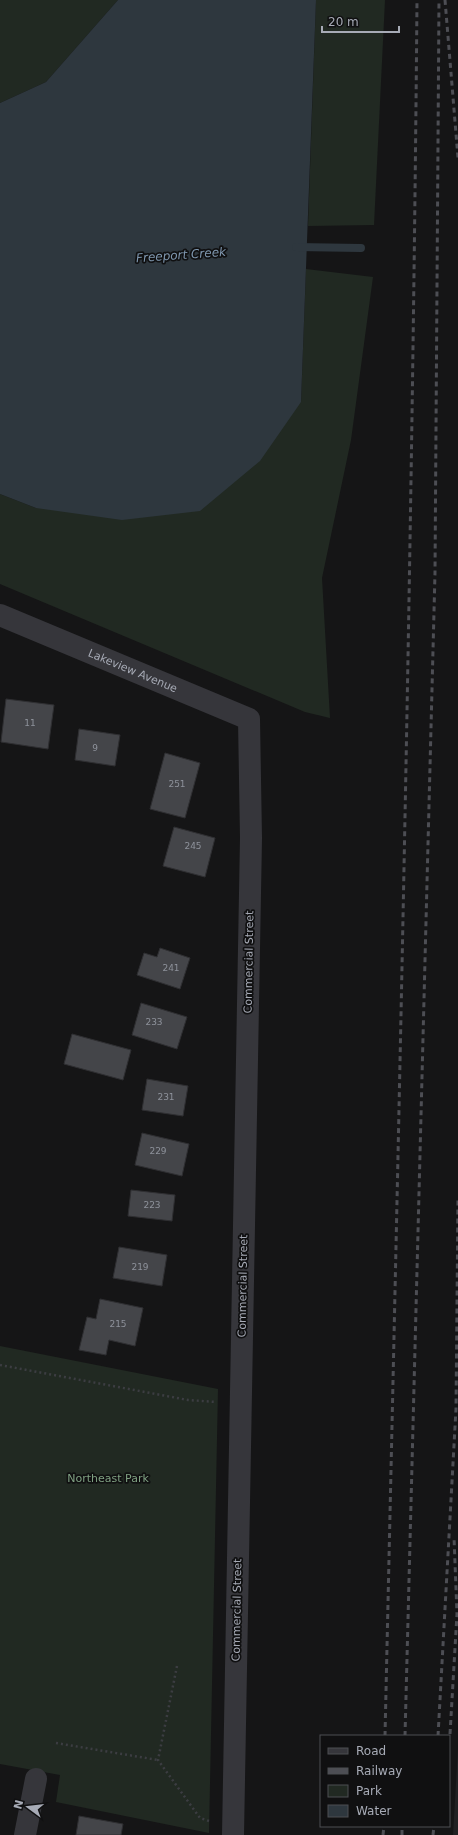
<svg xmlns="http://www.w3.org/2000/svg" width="458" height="1835" viewBox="0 0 458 1835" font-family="'DejaVu Sans',sans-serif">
  <rect width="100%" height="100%" fill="#151516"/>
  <path fill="#212123" d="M458 1748V1835H453Z"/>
  <g fill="#212922">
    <path d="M0 0H118L46 82 0 103Z"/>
    <path d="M316 0H385L374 225 308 226Z"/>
    <path d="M306 269 373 277 351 440 322 578 330 718 305 712 0 584V494L36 508 301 402Z"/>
    <path d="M0 1346 218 1389 209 1833 56 1802 60 1775 0 1764Z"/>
  </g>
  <path fill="#2e373e" d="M118 0H316L301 402 260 461 200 511 122 520 36 508 0 494V103L46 82Z"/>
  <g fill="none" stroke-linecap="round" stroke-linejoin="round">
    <path stroke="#2e373e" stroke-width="8" d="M296 247 361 248"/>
  </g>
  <g fill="#444549" stroke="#2f2f32">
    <path d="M6 699 54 705 48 749 1 742Z"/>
    <path d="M79 729 120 735 115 766 75 760Z"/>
    <path d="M165 753 200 763 185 818 150 809Z"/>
    <path d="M174 827 215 838 205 877 163 866Z"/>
    <path d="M160 948 190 958 180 989 137 975 144 953 157 957Z"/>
    <path d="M141 1003 187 1017 177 1049 132 1035Z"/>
    <path d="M72 1034 131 1050 123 1080 64 1064Z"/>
    <path d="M147 1079 188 1086 183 1116 142 1110Z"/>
    <path d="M142 1133 189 1144 182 1176 135 1165Z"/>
    <path d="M131 1190 175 1195 172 1221 128 1216Z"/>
    <path d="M119 1247 167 1255 162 1286 113 1278Z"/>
    <path d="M100 1299 143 1308 135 1346 109 1340 106 1355 79 1350 87 1317 96 1319Z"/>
    <path d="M79 1816 123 1824 121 1835H76Z"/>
  </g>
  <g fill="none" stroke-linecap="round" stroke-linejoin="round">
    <g stroke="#3c3d42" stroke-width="2.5" stroke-dasharray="2 3" stroke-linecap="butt">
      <path d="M0 1365 188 1400 216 1402"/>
      <path d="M177 1666 158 1760 200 1818 209 1821"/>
      <path d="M56 1743 158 1760"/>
    </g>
    <g stroke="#36363b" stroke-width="22">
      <path id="s1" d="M0 615 249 719 251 838 233 1835"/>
      <path d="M25 1835 36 1779"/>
    </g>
    <g stroke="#4d4e54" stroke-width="3" stroke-dasharray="5 4" stroke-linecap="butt">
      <path d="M445 0 458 158"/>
      <path d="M450 1734 457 1614 454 1537"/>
      <path d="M385 1736C398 1157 412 579 417 0"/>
      <path d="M405 1736 435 573 439 0"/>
      <path d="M438 1736 456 1409 458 1198"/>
      <path d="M383 1835 384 1826"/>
      <path d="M402 1835V1826"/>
      <path d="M433 1835 434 1826"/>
    </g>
  </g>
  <g text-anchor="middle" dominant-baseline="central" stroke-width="3.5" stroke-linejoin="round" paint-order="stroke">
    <g font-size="9" fill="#8e929b">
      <text x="30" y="723">11</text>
      <text x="95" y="748">9</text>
      <text x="177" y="784">251</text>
      <text x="193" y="846">245</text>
      <text x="171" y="968">241</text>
      <text x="154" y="1022">233</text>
      <text x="166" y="1097">231</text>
      <text x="158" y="1151">229</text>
      <text x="152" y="1205">223</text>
      <text x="140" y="1267">219</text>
      <text x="118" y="1324">215</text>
    </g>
    <g font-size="11" fill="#a7abb6" stroke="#101011">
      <text stroke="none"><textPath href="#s1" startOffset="144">Lakeview Avenue</textPath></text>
      <text transform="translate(249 962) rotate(-89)">Commercial Street</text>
      <text transform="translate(243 1286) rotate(-89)">Commercial Street</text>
      <text transform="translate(237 1610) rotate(-89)">Commercial Street</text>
    </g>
    <g font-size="11" fill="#7fa082" stroke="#101011">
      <text x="108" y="1478">Northeast Park</text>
    </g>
    <g font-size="12" font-style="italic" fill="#7f97af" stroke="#101011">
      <text transform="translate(181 255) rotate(-4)">Freeport Creek</text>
    </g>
  </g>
  <rect x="320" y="1735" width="130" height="92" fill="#101011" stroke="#4c4e53"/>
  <rect x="328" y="1748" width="20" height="6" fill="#36363b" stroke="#4c4e53"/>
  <text x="356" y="1755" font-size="12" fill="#a7abb6">Road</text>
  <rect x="328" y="1768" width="20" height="6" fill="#4d4e54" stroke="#4c4e53"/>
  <text x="356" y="1775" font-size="12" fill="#a7abb6">Railway</text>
  <rect x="328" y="1785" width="20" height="12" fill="#212922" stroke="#4c4e53"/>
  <text x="356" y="1795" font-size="12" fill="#a7abb6">Park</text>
  <rect x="328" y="1805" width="20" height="12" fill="#2e373e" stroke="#4c4e53"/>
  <text x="356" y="1815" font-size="12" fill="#a7abb6">Water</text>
  <g transform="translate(28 1807) rotate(285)" stroke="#101011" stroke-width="3" paint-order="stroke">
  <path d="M0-3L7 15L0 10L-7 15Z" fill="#a7abb6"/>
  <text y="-6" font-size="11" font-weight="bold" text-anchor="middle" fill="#a7abb6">N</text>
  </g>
  <path d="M322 26v6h77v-6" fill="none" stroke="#a7abb6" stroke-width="2"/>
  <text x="328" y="26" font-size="12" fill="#a7abb6" stroke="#101011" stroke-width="3" paint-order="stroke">20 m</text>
</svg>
